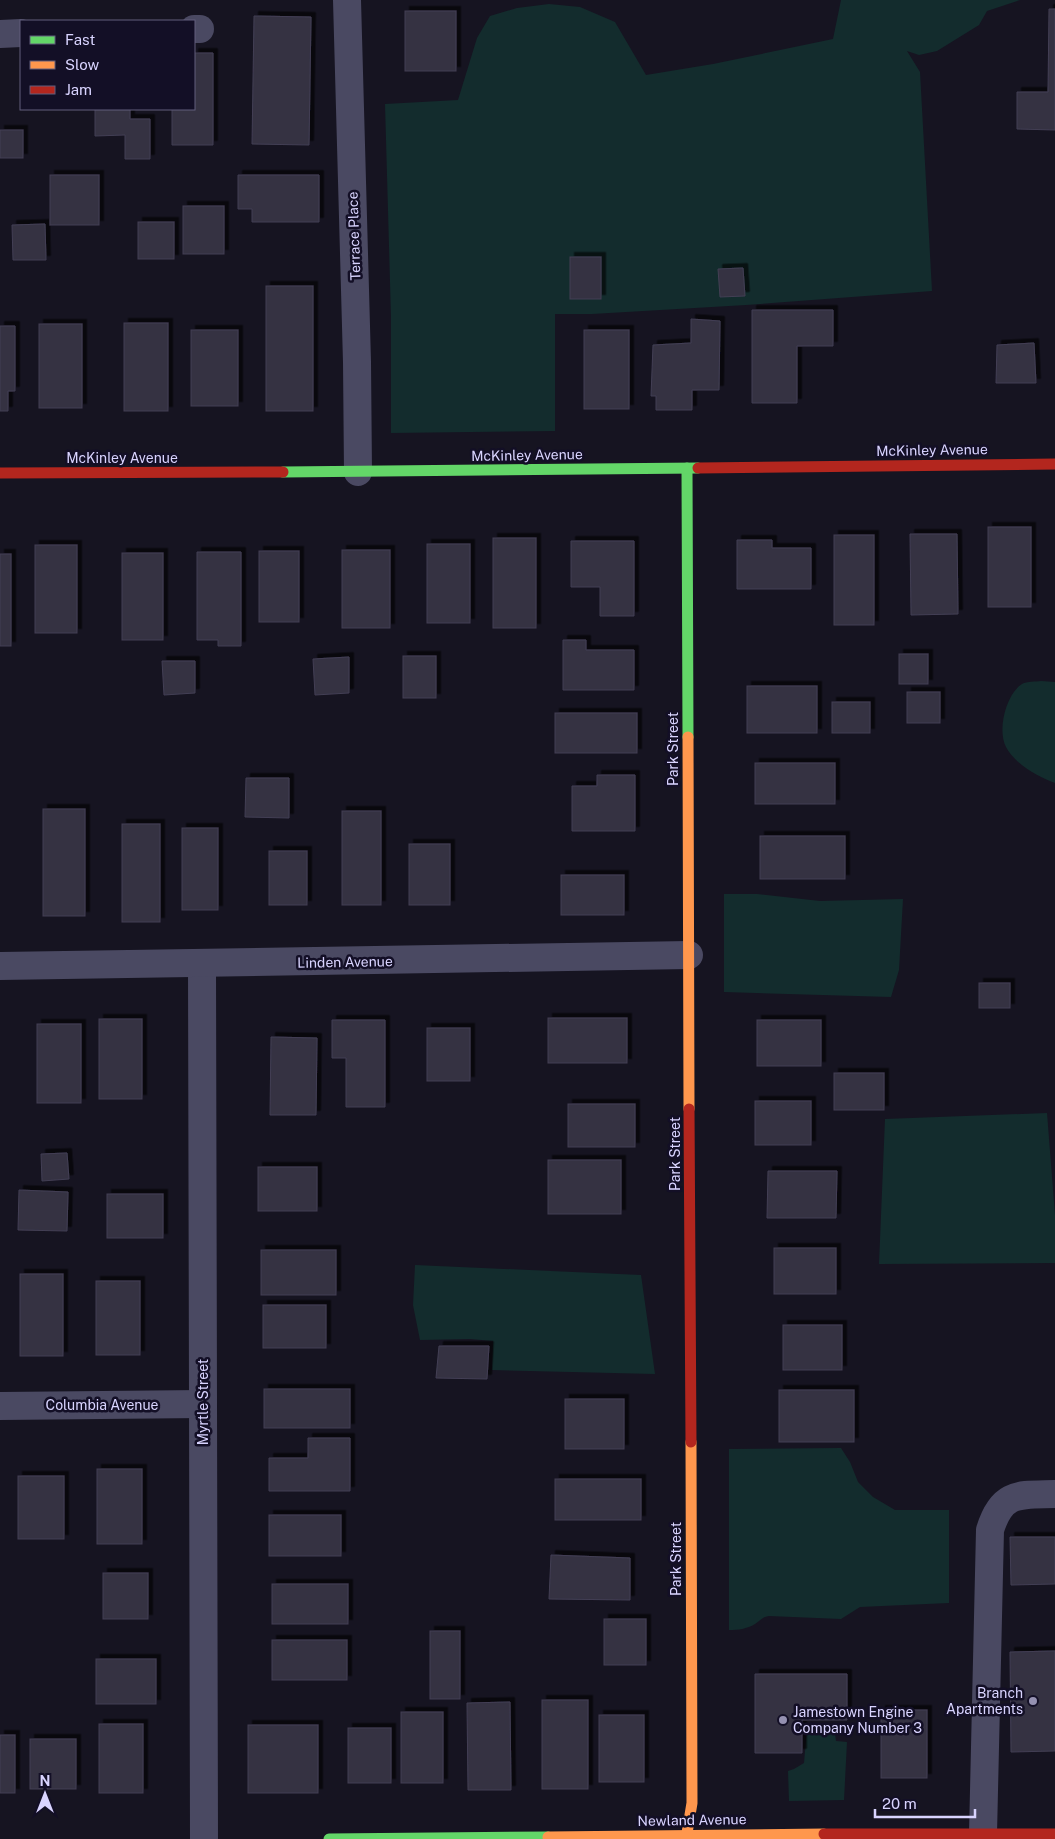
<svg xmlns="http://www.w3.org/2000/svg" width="1055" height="1839" viewBox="0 0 1055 1839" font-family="'Public Sans',sans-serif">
  <defs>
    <filter id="shadow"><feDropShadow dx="4.5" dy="-4.5" stdDeviation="0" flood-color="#0009"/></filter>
  </defs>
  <rect width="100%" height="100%" fill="#161421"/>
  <g fill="#132c2d">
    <path d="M841 0H1020L987 11 979 25 937 51 919 55 907 51 920 72 932 291 746 305 592 314H555V431L391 433V317L385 104 458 100 477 38 490 16 517 8 549 4 580 7 615 22 646 75 713 64 833 39Z"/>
    <path d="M1041 681 1055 682V783C1038 777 1015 764 1006 747 997 730 1006 694 1022 684 1027 681 1036 682 1041 681Z"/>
    <path d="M724 894H757L820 901 903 899 899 970 891 997 724 992Z"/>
    <path d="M1047 1113 1055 1215V1263L879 1264 885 1119Z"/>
    <path d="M415 1265 641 1275 655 1374 492 1370 493 1341 470 1339 420 1340 413 1305Z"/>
    <path d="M841 1448 850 1462 858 1482 873 1497 895 1510H949V1603L860 1607 841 1619 769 1616C762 1617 761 1620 755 1624 747 1629 738 1630 729 1630V1449Z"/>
    <path d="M834 1727 836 1741 847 1742 844 1800 789 1801 788 1771 794 1769 804 1763 807 1728Z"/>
  </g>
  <g fill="#343243" stroke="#433f54" filter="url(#shadow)">
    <path d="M1049 9H1055V130L1017 129V92H1048Z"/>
    <rect x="405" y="11" width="51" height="60"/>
    <path d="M254 16 311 17 309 145 252 144Z"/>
    <path d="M194 53H213V145H172V109H194Z"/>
    <path d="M95 109H130V119H150V159H125V135L95 136Z"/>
    <rect x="0" y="130" width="23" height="28"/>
    <rect x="50" y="175" width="49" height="50"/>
    <path d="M238 175H319V222H252V209H238Z"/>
    <rect x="183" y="206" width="41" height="48"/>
    <rect x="138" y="222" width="36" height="37"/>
    <path d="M45 224 46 260H13L12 225Z"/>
    <rect x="570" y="257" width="31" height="42"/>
    <path d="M743 268 745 296 720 297 718 269Z"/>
    <rect x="266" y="286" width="47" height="125"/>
    <path d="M752 310H833V346H797V403H752Z"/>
    <path d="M691 319 720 321 719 390H692V410H656V396H651L653 345 691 343Z"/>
    <rect x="124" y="323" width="44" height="88"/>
    <rect x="39" y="324" width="43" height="84"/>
    <path d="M0 326H15V391H8V411H0Z"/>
    <rect x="191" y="330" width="47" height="76"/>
    <rect x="584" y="330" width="45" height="79"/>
    <path d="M1034 343 1036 383H996L997 345Z"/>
    <rect x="988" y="527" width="43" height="80"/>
    <path d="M910 534H957L958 614 911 615Z"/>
    <rect x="834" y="535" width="40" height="90"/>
    <rect x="493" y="538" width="43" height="90"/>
    <path d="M737 540H772V548H811V589H737Z"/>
    <path d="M571 541H634V616H600V587H571Z"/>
    <rect x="427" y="544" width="43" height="79"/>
    <rect x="35" y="545" width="42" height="88"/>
    <rect x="342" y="550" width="48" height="78"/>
    <rect x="259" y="551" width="40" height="71"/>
    <path d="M197 552H241V646H218V640H197Z"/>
    <rect x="122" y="553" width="41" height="87"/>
    <rect x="0" y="554" width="11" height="92"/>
    <path d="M563 640H586V650H634V690H563Z"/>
    <rect x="899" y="654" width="29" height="30"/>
    <rect x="403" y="656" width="33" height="42"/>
    <path d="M349 657V693L315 695 313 659Z"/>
    <path d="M162 661H195V693L164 695Z"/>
    <rect x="747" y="686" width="70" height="47"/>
    <rect x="907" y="692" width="33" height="31"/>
    <rect x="832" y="702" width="38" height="31"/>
    <rect x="555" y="713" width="82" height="40"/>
    <rect x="755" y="763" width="80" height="41"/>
    <path d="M597 775H635V831H572V786H597Z"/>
    <path d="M246 778H289V818L245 817Z"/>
    <rect x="43" y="809" width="42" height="107"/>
    <rect x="342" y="811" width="39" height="94"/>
    <rect x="122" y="824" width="38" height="98"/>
    <rect x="182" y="828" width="36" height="82"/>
    <rect x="760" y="836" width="85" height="43"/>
    <rect x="409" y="844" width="41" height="61"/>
    <rect x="269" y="851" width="38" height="54"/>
    <rect x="561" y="875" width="63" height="40"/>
    <rect x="979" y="983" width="31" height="25"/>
    <rect x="548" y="1018" width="79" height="45"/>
    <rect x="99" y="1019" width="43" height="80"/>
    <path d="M332 1020H385V1107H346V1058H332Z"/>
    <rect x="757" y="1020" width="64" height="46"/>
    <rect x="37" y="1024" width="44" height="79"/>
    <rect x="427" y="1028" width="43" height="53"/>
    <path d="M271 1037 317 1038 316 1115H270Z"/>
    <rect x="834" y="1073" width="50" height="37"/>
    <rect x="755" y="1101" width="56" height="44"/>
    <rect x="568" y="1104" width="67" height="43"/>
    <path d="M67 1153 69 1179 42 1181 41 1154Z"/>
    <rect x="548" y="1160" width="73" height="54"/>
    <rect x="258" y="1167" width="59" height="44"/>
    <path d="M768 1171H837L836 1218H767Z"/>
    <path d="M19 1190 68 1192 67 1231 18 1230Z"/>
    <rect x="107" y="1194" width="56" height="44"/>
    <rect x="774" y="1248" width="62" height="46"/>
    <rect x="261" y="1250" width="75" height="45"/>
    <rect x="20" y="1274" width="43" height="82"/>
    <rect x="96" y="1281" width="44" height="74"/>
    <rect x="263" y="1305" width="63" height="43"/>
    <rect x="783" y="1325" width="59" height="45"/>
    <path d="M439 1346H489L487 1379 436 1378Z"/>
    <rect x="264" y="1389" width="86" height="39"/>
    <rect x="779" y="1390" width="75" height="52"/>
    <rect x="565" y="1399" width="59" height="50"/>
    <path d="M308 1438H350V1491H269V1458H308Z"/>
    <rect x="97" y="1469" width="45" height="75"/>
    <rect x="18" y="1476" width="46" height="63"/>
    <rect x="555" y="1479" width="86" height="41"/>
    <rect x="269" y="1515" width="72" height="41"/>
    <path d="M1010 1537H1055V1584L1011 1585Z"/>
    <path d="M551 1555 630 1558V1600L549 1599Z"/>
    <rect x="103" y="1573" width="45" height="46"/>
    <rect x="272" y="1584" width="76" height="40"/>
    <rect x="604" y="1619" width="42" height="46"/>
    <rect x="430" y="1631" width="30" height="68"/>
    <rect x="272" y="1640" width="75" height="40"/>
    <path d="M1055 1651V1751L1011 1752 1010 1652Z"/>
    <rect x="96" y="1659" width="60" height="45"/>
    <path d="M755 1674H847V1720H802V1753H755Z"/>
    <rect x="542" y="1700" width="46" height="89"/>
    <path d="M510 1702 511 1790H468L467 1703Z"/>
    <rect x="881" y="1710" width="46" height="68"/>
    <rect x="401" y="1712" width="42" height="71"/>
    <rect x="599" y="1715" width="45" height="67"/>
    <rect x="99" y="1724" width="44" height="69"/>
    <rect x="248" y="1725" width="70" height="68"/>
    <rect x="348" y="1728" width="43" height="55"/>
    <rect x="0" y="1735" width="15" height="58"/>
    <rect x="30" y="1739" width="46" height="50"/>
  </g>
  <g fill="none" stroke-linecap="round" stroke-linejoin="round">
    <g stroke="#4a4962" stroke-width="28">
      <path d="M347 0 357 362 358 472"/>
      <path d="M194 29H200"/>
      <path d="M0 34 21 33"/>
      <path d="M202 964 204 1839"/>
      <path d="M0 966 689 955"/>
      <path d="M0 1406 203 1404"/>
      <path d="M983 1834 990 1530C1002 1491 1019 1495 1055 1494"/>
    </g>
    <g stroke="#63d668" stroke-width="11">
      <path d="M687 468 688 737"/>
      <path d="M283 472 698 468"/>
      <path d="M329 1839 548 1837"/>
    </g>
    <g stroke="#ff974d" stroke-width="11">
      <path d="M688 737 689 1109"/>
      <path d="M548 1837 824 1834"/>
      <path d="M686 1839 692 1803 691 1442"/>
    </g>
    <g stroke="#b3261e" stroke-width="11">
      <path d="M698 468 1055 464"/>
      <path d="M0 473 283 472"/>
      <path d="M689 1109 691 1442"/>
      <path d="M824 1834H1055"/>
    </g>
  </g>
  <g fill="#9591b1" stroke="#130f26" stroke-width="2">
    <circle cx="1033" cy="1701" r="5"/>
    <circle cx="783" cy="1720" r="5"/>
  </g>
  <g text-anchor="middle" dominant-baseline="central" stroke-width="5" stroke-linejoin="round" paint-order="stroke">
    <g font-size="14" fill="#d9d4ff" stroke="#130f26">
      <text transform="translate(354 236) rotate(-92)">Terrace Place</text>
      <text transform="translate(932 450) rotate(-1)">McKinley Avenue</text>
      <text transform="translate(527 455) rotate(-1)">McKinley Avenue</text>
      <text x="122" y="458">McKinley Avenue</text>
      <text transform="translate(673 749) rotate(-90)">Park Street</text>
      <text transform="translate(345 962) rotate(-1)">Linden Avenue</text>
      <text transform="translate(675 1154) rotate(-90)">Park Street</text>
      <text transform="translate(203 1402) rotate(-90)">Myrtle Street</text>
      <text x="102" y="1405">Columbia Avenue</text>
      <text transform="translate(676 1559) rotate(-90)">Park Street</text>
      <text transform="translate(692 1820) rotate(-1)">Newland Avenue</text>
    </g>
    <g font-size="14" fill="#d9d4ff" stroke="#130f26" text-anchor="end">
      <text x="1023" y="1693">Branch<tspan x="1023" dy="16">Apartments</tspan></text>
      <text x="793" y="1712" text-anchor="start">Jamestown Engine<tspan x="793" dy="16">Company Number 3</tspan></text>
    </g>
  </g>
  <rect x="20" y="20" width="175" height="90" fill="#130f26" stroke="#625e7d"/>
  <rect x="30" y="36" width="25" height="8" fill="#63d668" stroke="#625e7d"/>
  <text x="65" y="45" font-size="15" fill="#d9d4ff">Fast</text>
  <rect x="30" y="61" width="25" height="8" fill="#ff974d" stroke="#625e7d"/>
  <text x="65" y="70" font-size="15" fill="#d9d4ff">Slow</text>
  <rect x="30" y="86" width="25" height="8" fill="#b3261e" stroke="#625e7d"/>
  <text x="65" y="95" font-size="15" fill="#d9d4ff">Jam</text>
  <g transform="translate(45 1794)" stroke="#130f26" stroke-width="4" paint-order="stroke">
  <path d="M0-4L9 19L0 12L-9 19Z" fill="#d9d4ff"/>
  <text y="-8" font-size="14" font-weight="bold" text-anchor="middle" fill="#d9d4ff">N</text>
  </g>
  <path d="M875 1809v8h100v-8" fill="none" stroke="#d9d4ff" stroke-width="2.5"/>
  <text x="882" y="1809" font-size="15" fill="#d9d4ff" stroke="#130f26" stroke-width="4" paint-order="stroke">20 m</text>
</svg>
